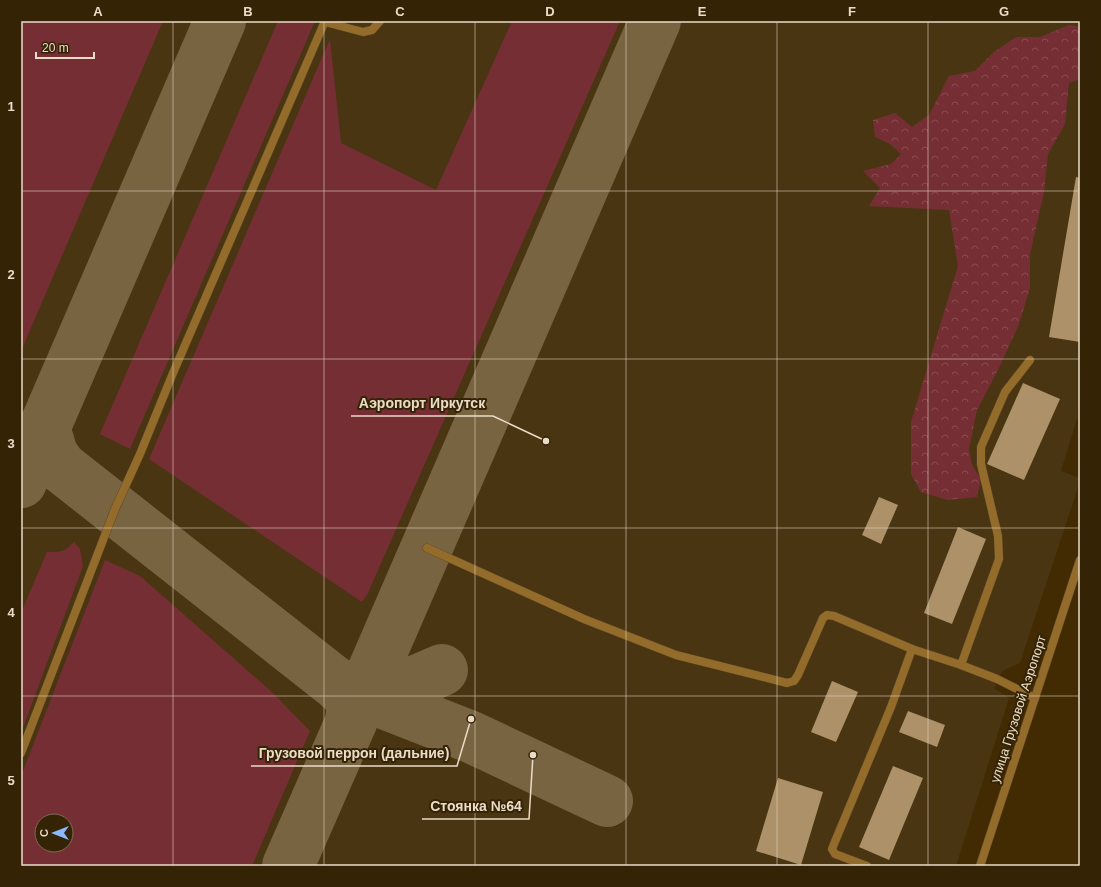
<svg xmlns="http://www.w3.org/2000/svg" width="1101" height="887" viewBox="0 0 1101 887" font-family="Helvetica,sans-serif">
  <defs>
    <pattern id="forest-crowns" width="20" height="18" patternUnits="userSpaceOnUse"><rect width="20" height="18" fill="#762e35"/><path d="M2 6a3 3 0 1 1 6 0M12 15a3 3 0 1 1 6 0" fill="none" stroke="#8a4c51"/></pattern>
  </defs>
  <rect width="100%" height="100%" fill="#422b02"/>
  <path fill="#4a3512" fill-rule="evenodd" d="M21 21H1080V409L1061 471 1080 478V481L1020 663 1004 670 997 679 995 689 1009 698 956 866H21ZM42 821H66V845H42Z"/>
  <g fill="#762e35" fill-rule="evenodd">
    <path d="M21 21H163L21 351Z"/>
    <path d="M278 21H315L130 449 100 434Z"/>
    <path d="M512 21H620L367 595 362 602 149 459 330 39 341 143 436 190Z"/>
    <path d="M74 542 80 549 83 566 21 733V613L47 552C61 552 65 552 74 542Z"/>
    <path d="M105 560 140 576 273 693 310 731 252 866H21V776ZM42 821H66V845H42Z"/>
  </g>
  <path fill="url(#forest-crowns)" d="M1069 25 1080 27V79L1069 83 1065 124 1048 154 1044 192 1030 254V288L1019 324 999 368 977 410 969 449 972 465 981 479 977 497 948 500 921 492 911 474V422L958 266 949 210 869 206 880 188 863 171 891 164 901 154 890 144 875 137 873 120 895 113 912 127 929 115 949 76 975 71 994 52 1016 37H1040Z"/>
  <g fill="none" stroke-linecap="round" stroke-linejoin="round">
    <g stroke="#796442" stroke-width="52">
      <path d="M44 427 52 454 61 467 338 685 348 695 353 705 351 722 288 866"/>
      <path d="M21 482 220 21"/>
      <path d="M442 670C423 678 403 689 382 689 368 690 353 686 338 685L471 737 607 801"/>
      <path d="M351 722 655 21"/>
    </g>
  </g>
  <g fill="#ac9169">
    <path d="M1076 177 1080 178V342L1049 337Z"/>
    <path d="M1023 383 1060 399 1024 480 987 464Z"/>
    <path d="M879 497 898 505 881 544 862 535Z"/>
    <path d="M958 527 986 539 952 624 924 613Z"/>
    <path d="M832 681 858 692 836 742 811 732Z"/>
    <path d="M908 711 945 725 937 747 899 732Z"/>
    <path d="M893 766 923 778 889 860 859 847Z"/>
    <path d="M778 778 823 792 801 865 756 851Z"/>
  </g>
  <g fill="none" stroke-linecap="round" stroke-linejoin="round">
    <g stroke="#5d4722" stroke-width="9">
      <g id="lane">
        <path d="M325 22 363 32 372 30 380 21"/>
        <path d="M427 548 584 619 676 655 787 683 794 681 798 675 823 618 827 615 834 616 912 649"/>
        <path d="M961 665 999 559 998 536 981 464V447L1005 392 1030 360"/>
        <path d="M21 753 115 509 140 454 173 373 325 21"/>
        <path d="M867 866 835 854 832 849 834 844 891 707 912 649 961 665 997 679 1035 698"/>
        <path d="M980 866 1080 560"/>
      </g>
    </g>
    <use href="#lane" stroke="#936c2c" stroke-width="8"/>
  </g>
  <path fill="none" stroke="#ebdcc8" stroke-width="1" stroke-opacity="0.55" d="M173 21V866M324 21V866M475 21V866M626 21V866M777 21V866M928 21V866M21 191H1080M21 359H1080M21 528H1080M21 696H1080"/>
  <g text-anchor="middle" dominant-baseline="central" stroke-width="4" stroke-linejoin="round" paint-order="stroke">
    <g font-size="13" fill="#ebdcc8" stroke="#342305">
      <text transform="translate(1018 709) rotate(-72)">улица Грузовой Аэропорт</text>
    </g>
  </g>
  <path fill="none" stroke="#ebdcc8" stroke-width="1.5" d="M546 441L493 416H351M471 719L457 766H251M533 755L529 819H422"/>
  <g fill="#ebdcc8" stroke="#342305" stroke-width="1.5">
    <circle cx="546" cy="441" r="4"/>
    <circle cx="471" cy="719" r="4"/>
    <circle cx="533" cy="755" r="4"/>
  </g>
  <g font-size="14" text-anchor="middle" font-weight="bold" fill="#ebdcc8" stroke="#342305" stroke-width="4" stroke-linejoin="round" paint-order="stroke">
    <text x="422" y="408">Аэропорт Иркутск</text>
    <text x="354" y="758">Грузовой перрон (дальние)</text>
    <text x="476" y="811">Стоянка №64</text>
  </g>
  <rect width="1101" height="887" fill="none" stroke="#342305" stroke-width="44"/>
  <g transform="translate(54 833) rotate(270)"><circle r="19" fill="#342305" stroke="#7d6d53"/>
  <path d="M0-3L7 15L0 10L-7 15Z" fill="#8bbafc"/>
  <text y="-6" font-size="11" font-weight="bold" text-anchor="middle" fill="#ebdcc8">С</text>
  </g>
  <path d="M36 52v6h58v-6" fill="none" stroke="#ebdcc8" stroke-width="2"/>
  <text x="42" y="52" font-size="12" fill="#ebdcc8" stroke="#342305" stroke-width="3" paint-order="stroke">20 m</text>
  <rect x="22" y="22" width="1057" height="843" fill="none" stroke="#ebdcc8" stroke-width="1.5"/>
  <g font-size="13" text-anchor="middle" font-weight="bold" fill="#ebdcc8">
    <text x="98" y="16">A</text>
    <text x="248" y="16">B</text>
    <text x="400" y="16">C</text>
    <text x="550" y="16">D</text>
    <text x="702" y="16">E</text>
    <text x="852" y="16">F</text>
    <text x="1004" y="16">G</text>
    <text x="11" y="111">1</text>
    <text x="11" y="279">2</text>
    <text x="11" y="448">3</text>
    <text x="11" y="617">4</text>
    <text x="11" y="785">5</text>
  </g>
</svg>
